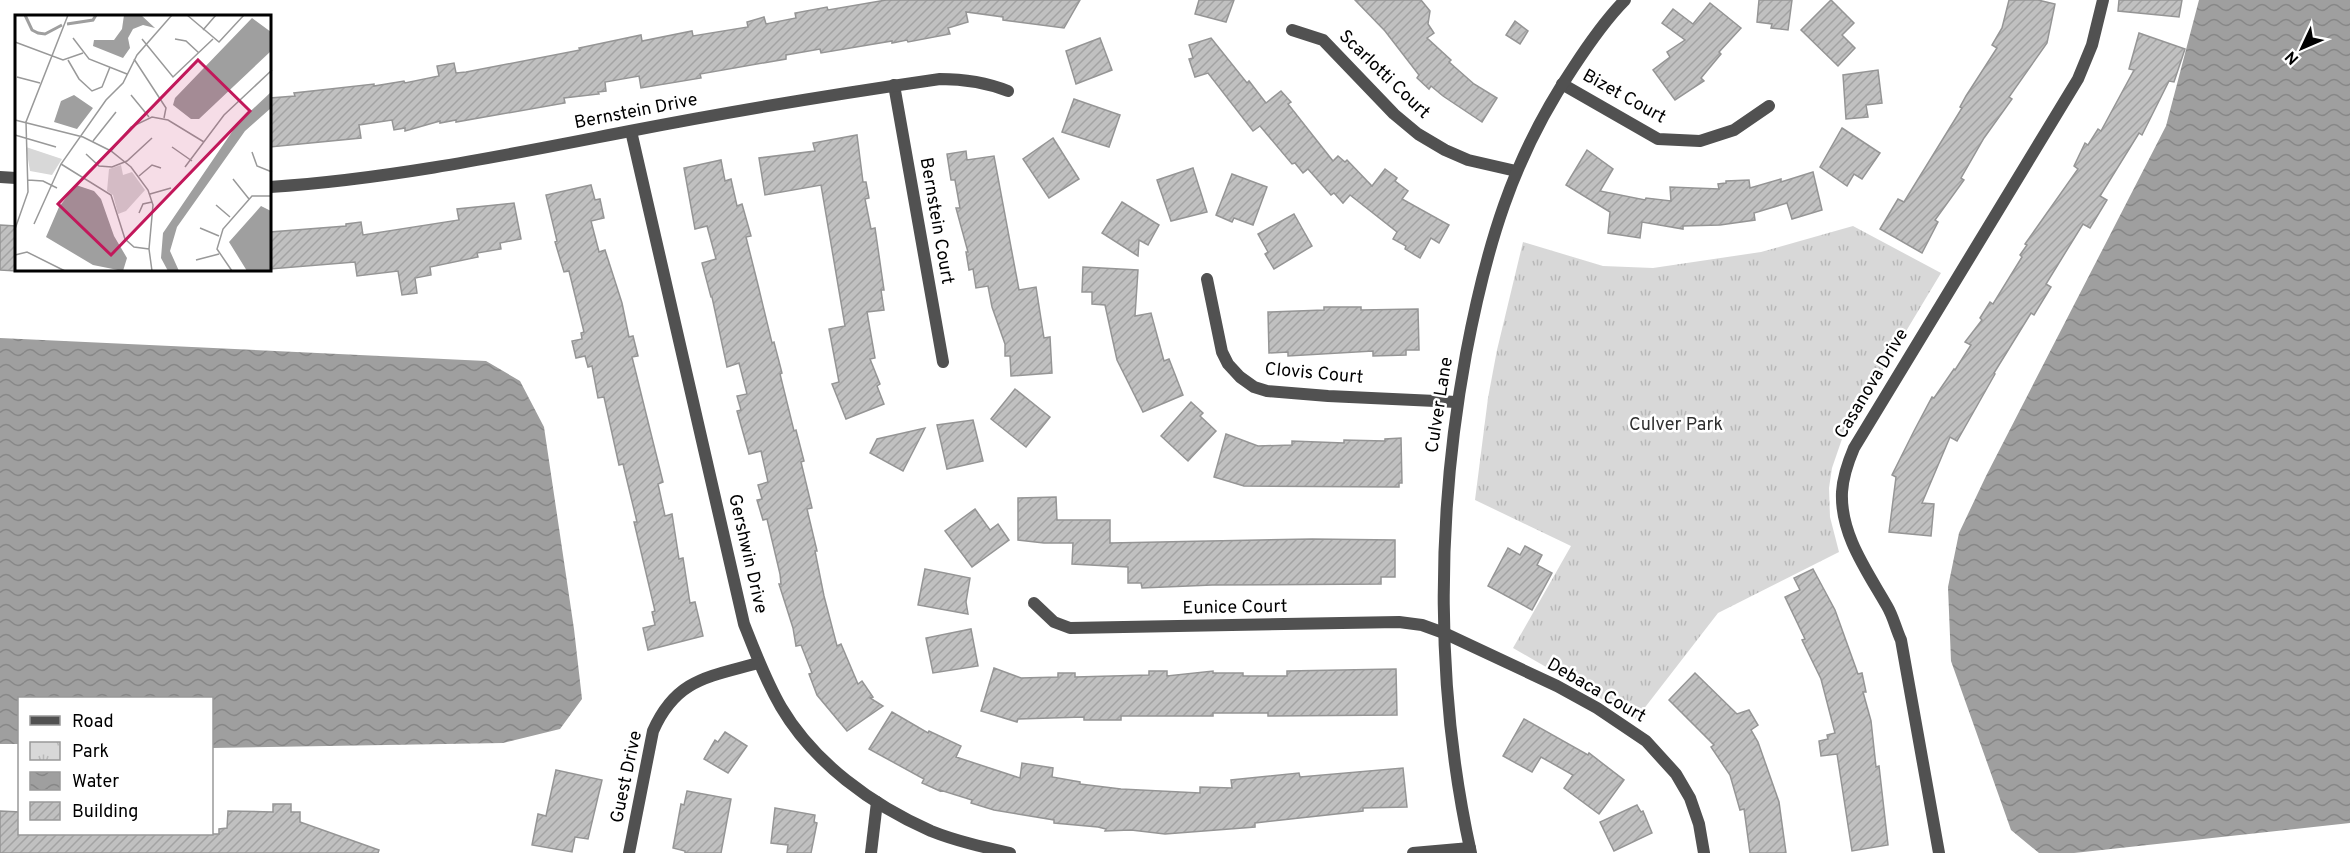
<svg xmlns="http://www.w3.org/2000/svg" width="2350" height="853" viewBox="0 0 2350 853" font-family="Overpass,sans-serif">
  <defs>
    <pattern id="park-tufts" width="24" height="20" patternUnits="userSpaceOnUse" patternTransform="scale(1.5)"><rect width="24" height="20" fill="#d8d8d8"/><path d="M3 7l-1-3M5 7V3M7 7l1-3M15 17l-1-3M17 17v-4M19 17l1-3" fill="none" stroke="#b8b8b8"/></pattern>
    <pattern id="water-waves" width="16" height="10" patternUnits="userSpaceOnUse" patternTransform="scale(1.5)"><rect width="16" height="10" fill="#9f9f9f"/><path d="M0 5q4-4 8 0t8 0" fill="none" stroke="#878787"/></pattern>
    <pattern id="building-hatch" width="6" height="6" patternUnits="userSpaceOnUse" patternTransform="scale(1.5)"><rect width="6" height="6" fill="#c0c0c0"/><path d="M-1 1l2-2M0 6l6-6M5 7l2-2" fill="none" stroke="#a3a3a3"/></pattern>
  </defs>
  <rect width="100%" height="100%" fill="#fff"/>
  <path fill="url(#park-tufts)" d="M1853 226 1941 273 1843 436 1832 468 1829 488 1830 517 1839 552 1718 613 1636 719 1513 648 1571 546 1475 500 1488 398 1497 350 1523 242 1603 266 1653 268 1761 252Z"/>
  <g fill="url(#water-waves)">
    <path d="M2199 0H2350V823L2074 853H2039L2011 830 1951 661 1948 587 1959 533 1986 476 2166 126Z"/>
    <path d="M0 338 486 361 520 381 544 427 574 629 582 699 560 729 503 743 212 748V698H20L19 744H0Z"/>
  </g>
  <g fill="url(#building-hatch)" stroke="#959595" stroke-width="1.5">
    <path d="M886 0H1080L1064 28 1003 20V17L966 12 968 22 948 28 950 34 908 42 907 40 892 43V41L821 53 820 49 786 55V59L700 74 701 78 641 88 639 76 605 82 606 91 598 92 599 94 564 98 565 103 456 122V120L440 123V121L405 131V128L394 130 392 120 359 125 361 138 270 147V98L295 96 294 93 330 89 374 84V86L404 81 405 83 439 76 437 66 454 63 456 73 466 72 580 50 579 48 641 35 642 41 692 31 693 36 748 27 747 22 764 17 766 24 796 18 795 13 827 7 828 10Z"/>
    <path d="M1199 0H1234L1226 22 1195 14Z"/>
    <path d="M1355 0H1421L1430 11 1428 24 1434 33 1427 38 1451 60 1449 62 1474 84 1497 98 1482 122 1443 96 1431 86 1429 89 1417 78 1419 75 1385 31Z"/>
    <path d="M1759 0H1792L1788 30 1771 28 1772 24 1757 22Z"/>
    <path d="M1831 0 1854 23 1842 35 1855 48 1838 66 1801 30Z"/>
    <path d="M2009 0H2038L2055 4 2047 43 2009 97 2012 99 1984 138 1961 178 1964 180 1935 220 1938 222 1922 253 1880 229 1898 199 1904 202 1962 108 1960 107 1966 96 1997 48 1992 45 2002 28Z"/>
    <path d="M2119 0H2182L2179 17 2118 11Z"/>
    <path d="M1710 3 1741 28 1719 52 1721 54 1701 78 1704 81 1675 100 1653 70 1670 57 1667 52 1685 40 1662 23 1673 9 1693 24Z"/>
    <path d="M1515 21 1528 31 1520 44 1506 35Z"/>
    <path d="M2139 33 2185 49 2174 82 2169 81 2142 135 2139 133 2100 196 2107 200 2090 228 2083 224 2046 284 2051 287 2034 315 2031 313 1994 373 1995 374 1957 441 1950 437 1922 503 1934 504 1931 536 1889 532 1896 477 1892 475 1914 431 1932 397 1934 398 1954 369 1955 370 1971 345 1965 342 1982 320 1980 318 1990 302 1993 304 2022 257 2020 255 2027 245 2025 244 2078 169 2074 166 2085 143 2088 145 2098 129 2101 131 2134 70 2129 69Z"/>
    <path d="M1100 38 1112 70 1076 84 1066 51Z"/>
    <path d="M1211 38 1247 83 1249 81 1266 103 1281 91 1291 102 1288 104 1333 161 1338 156 1345 162 1347 160 1372 186 1385 169 1397 178 1395 181 1408 191 1402 199 1449 225 1439 243 1431 238 1420 258 1405 249 1406 246 1393 239 1397 232 1350 195 1343 203 1334 193 1331 195 1308 169 1303 173 1295 163 1292 164 1260 126 1253 131 1208 73 1195 77 1189 59 1193 58 1189 45Z"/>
    <path d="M1878 70 1882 103 1866 105 1868 117 1846 119 1843 75Z"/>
    <path d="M1074 99 1120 115 1109 147 1062 132Z"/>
    <path d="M1842 128 1880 153 1862 179 1854 174 1847 186 1820 167Z"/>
    <path d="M857 135 863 182H866L869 198 865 199 871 229 875 228 884 290H881L884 310 867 312 875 358 870 359 880 384 877 386 884 404 846 419 832 384 839 382 829 329 845 326 821 185 765 195 759 158 815 151 813 143Z"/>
    <path d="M1053 138 1079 179 1049 198 1023 159Z"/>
    <path d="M1587 150 1613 169 1600 191 1645 200 1646 198 1671 201 1670 187 1719 189 1718 184 1726 183V181L1749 180 1750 188 1781 179V182L1813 172 1822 210 1792 219 1787 203 1754 213 1755 220 1720 225 1683 226V229L1642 222 1640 238 1608 233 1610 212 1566 185Z"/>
    <path d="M966 151 967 160 994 156 1019 290 1036 287 1044 338 1050 337 1052 373 1011 376 1010 356H1005V344L992 307 988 286 976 288 973 269 969 270 966 252H968L956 208H960L955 180H951L947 154Z"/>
    <path d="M721 160 725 181 731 179 737 206 742 204 751 236 746 237 758 285 772 343 774 342 782 373 780 374 794 431 796 430 804 461 801 462 812 508 807 509 817 551H815L824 596 837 646 841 644 858 684 862 681 873 697 870 698 883 706 847 731 817 695 809 674 812 673 801 645 796 646 793 628 779 584H781L780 574 767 519 763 520 757 500 762 499 758 485 768 482 761 451 749 454 737 411 741 410 737 396 747 394 739 363 727 367 712 297H711L702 263 716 259 707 226 695 229 684 168Z"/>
    <path d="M1193 168 1207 212 1171 221 1157 180Z"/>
    <path d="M1232 174 1267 187 1253 225 1234 218 1232 222 1216 215Z"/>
    <path d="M591 185 595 200 600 199 604 218 591 221 599 252 605 250 622 303 629 337 633 336 638 356 632 357 663 482 658 484 665 516 672 514 679 559 683 558 690 603 695 602 703 636 648 650 643 628 655 625 652 612 655 611 634 522H637L623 464 619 465 604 397 598 398 592 366 588 367 585 356 576 358 572 341 582 339 581 333 584 332 569 271 564 272 555 242 557 241 546 195Z"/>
    <path d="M1122 202 1159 225 1148 245 1139 240 1138 256 1102 233Z"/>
    <path d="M514 203 521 239 500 243 501 249 477 253 478 257 430 267 431 275 415 278 417 293 402 295 398 271 357 276 355 262 270 269V232L346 226V224L361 222 363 235 459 220 457 209Z"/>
    <path d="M1294 214 1312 246 1274 269 1265 254 1268 252 1258 234Z"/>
    <path d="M0 225 16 226V271L0 270Z"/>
    <path d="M1083 267 1138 270 1135 316 1151 313 1164 361 1169 359 1183 395 1143 412 1117 360 1105 305 1092 304V292H1082Z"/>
    <path d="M1324 307H1361V310L1418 309 1419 350H1406V355L1373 356V351L1288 356V352L1269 353 1268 312 1324 310Z"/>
    <path d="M1015 389 1050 417 1026 447 991 419Z"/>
    <path d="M1191 402 1203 413 1200 416 1216 431 1188 461 1161 436Z"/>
    <path d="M973 420 983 461 947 469 937 425Z"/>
    <path d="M925 428 903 471 870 453 877 439Z"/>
    <path d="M1226 434 1258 446 1292 445V441L1344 443V440L1385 441V439L1401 438 1402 483H1399V487L1244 486 1214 477Z"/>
    <path d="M1056 497 1057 520H1110V543L1312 539 1395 540V577H1381V584L1212 585 1142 588 1141 583H1128V567L1072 564 1073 543H1044L1018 540V498Z"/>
    <path d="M975 509 990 530 998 524 1009 540 972 567 945 531Z"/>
    <path d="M1525 546 1542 555 1537 565 1552 573 1532 610 1488 586 1508 548 1520 555Z"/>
    <path d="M925 569 970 578 966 602 968 614 918 605Z"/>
    <path d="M1813 569 1835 610 1858 674 1862 673 1866 692H1863L1871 721 1876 767 1879 766 1888 845 1852 851 1837 754 1821 756 1819 741 1828 739 1827 735 1835 733 1821 679 1802 640 1805 639 1785 597 1800 590 1794 578Z"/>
    <path d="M971 629 978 666 933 673 926 638Z"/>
    <path d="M994 668 1021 678 1058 677V673H1075V677L1149 675V671H1167V676L1213 671V673H1243V676H1287V671L1396 669 1397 715 1268 716V713H1213V716H1121V720H1084V717L1018 719 1017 722 981 711Z"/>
    <path d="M1695 673 1737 714 1749 710 1758 725 1751 730 1758 742 1779 802 1786 853H1750L1744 809 1740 810 1730 775 1711 747 1714 745 1669 700Z"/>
    <path d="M892 712 928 733 929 731 961 746 956 757 1020 778 1022 763 1053 768 1052 777 1080 782V784L1121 789 1200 793V787L1232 788 1231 780 1299 773 1300 777 1403 768 1407 807 1363 808V811L1255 823V827L1165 834 1131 830 1105 831 1106 829 1098 827 1054 823V820L994 810 971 803 972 800 940 790V791L922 783 924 779 869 749Z"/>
    <path d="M1524 719 1588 755 1589 753 1624 780 1599 814 1564 788 1573 775 1541 757 1532 772 1503 756Z"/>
    <path d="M725 732 747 746 728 773 704 759 715 740 718 742Z"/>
    <path d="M556 770 602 780 588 839 575 837 572 852 532 845 538 814 546 816Z"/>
    <path d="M687 791 731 799 721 853H685V851L673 848 681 804 684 805Z"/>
    <path d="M273 804H291V812H300V822L379 850 378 853H0V811L20 812V834H219V829L227 828 228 811 273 812Z"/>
    <path d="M1637 805 1641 812 1643 811 1652 833 1614 851 1600 822Z"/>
    <path d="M775 808 815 815 814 822 817 823 811 853H787L788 845 771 843Z"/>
  </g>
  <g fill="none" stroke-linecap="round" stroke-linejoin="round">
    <g stroke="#515151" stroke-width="12">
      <path d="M1292 30 1323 40 1394 114 1418 134 1445 150 1468 160 1516 171"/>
      <path d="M1562 84 1658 139 1700 141 1734 130 1769 106"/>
      <path d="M894 85 943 362"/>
      <path d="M631 131 744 624C755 652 766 681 781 707 814 763 872 805 931 831 956 841 983 847 1010 853"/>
      <path d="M0 177 16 178"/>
      <path d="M270 187C391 179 511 154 630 131 733 111 836 94 940 79 964 79 985 82 1008 91"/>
      <path d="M1207 279 1222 352 1228 364 1240 377 1254 387 1267 391 1328 396 1457 402"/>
      <path d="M1034 603 1054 622 1070 628 1399 622 1422 625 1444 633 1557 686 1597 708 1646 741 1676 774 1690 798 1699 824 1704 853"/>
      <path d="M629 853 653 731C676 679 708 677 758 663"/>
      <path d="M871 853 877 802"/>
      <path d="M1413 853 1470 848"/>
      <path d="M1939 853 1901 640C1896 629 1893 616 1887 606 1867 571 1840 534 1842 492 1843 476 1848 462 1854 448L2078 79 2092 45 2103 0"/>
    </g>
    <path stroke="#515151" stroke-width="12" d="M1471 853C1435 690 1436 518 1466 354 1486 248 1512 158 1573 68 1588 45 1605 20 1625 0"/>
  </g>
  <g text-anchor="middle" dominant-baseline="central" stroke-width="5" stroke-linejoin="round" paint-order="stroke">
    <g font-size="18" fill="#000" stroke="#fff">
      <text transform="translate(1384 75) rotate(44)">Scarlotti Court</text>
      <text transform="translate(1624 97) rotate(29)">Bizet Court</text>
      <text transform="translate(636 112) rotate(-11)">Bernstein Drive</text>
      <text transform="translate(936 221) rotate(80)">Bernstein Court</text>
      <text transform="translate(1314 374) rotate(5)">Clovis Court</text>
      <text transform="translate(1872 384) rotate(-59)">Casanova Drive</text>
      <text transform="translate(1440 405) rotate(-81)">Culver Lane</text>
      <text transform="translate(747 554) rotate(77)">Gershwin Drive</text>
      <text transform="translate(1235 608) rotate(-1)">Eunice Court</text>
      <text transform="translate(1596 691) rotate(30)">Debaca Court</text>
      <text transform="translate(627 777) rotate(-78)">Guest Drive</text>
    </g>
    <g font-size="18" fill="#2f2f2f" stroke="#fff">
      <text x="1676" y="425">Culver Park</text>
    </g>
  </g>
  <g transform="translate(15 15)">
    <rect width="256" height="256" fill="#fff"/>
    <path d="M11 132 47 144 37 160 15 156ZM106 150 108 160 117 157 130 175 111 196 103 199 98 180 92 176 94 154Z" fill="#d8d8d8"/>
    <path d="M109 0H126L140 13 128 10 118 14 113 23 115 33 108 43 78 31 79 25H99L107 14ZM237 3 256 17V36L184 104H176L158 90 160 83ZM256 77V93L230 116 162 212 155 236 164 256H153L146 243 148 218 223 108ZM59 80 78 93 62 114 39 107 46 86ZM61 170 79 176 86 184 99 221 112 243 108 256 78 250 31 222 44 192ZM246 191 256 196V256H232L214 227Z" fill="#9f9f9f"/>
    <path fill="none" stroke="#9f9f9f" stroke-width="3" d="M10 0 17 15 23 18 30 19 47 10M52 9 78 5 81 0"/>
    <path fill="none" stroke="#999" stroke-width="1.5" d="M172 0 204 27 229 0M188 15 201 0M58 23 74 44 112 59M127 24 158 62 198 24M160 24 171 26 184 38M0 27 48 45 68 38M119 44 151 93 149 103M53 45 64 64 77 76 87 72 95 52M2 62 25 68M116 80 134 102M0 105 68 122 96 136 116 152 133 175 138 190 134 234 137 256M0 120 41 132M78 126 101 97M157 132 177 146M96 136 116 112 137 102 153 105 189 127M237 137 242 151 257 157M71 139 84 151 97 152 112 146 137 123M46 149 96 180 110 224 119 232 134 234M170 152 209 100 257 55M124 161 137 150 146 153M218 164 234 184M13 165 28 166 42 173M135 179 156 173M201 190 215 202M124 198 128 189 137 187M19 209 46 149 91 85 108 68 122 40 157 0M185 213 204 221M0 214 13 177 11 107 53 0M0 240 12 237 50 256M181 245 204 239M217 256 202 234 208 214 237 181H257"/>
    <path fill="#c2185b" fill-opacity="0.15" stroke="#c2185b" stroke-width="3" d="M183 45 235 96 96 240 43 189Z"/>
    <rect width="256" height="256" fill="none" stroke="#000" stroke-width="3"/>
  </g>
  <rect x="18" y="697" width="195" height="138" fill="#ffffff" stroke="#999999" stroke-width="1.5"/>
  <rect x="30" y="716" width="30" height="9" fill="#515151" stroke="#999999" stroke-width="1.5"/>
  <text x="72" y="727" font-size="18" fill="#000000">Road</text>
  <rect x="30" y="742" width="30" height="18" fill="url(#park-tufts)" stroke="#999999" stroke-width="1.5"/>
  <text x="72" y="757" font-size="18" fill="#000000">Park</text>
  <rect x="30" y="772" width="30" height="18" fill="url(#water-waves)" stroke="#999999" stroke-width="1.5"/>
  <text x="72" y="787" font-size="18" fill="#000000">Water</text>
  <rect x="30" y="802" width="30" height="18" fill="url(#building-hatch)" stroke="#999999" stroke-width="1.5"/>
  <text x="72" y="817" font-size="18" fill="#000000">Building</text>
  <g transform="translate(2302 48) rotate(226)" stroke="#ffffff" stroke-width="4.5" paint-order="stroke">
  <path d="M0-4.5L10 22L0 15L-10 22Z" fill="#000000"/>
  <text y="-9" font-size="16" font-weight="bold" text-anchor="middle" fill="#000000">N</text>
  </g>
</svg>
